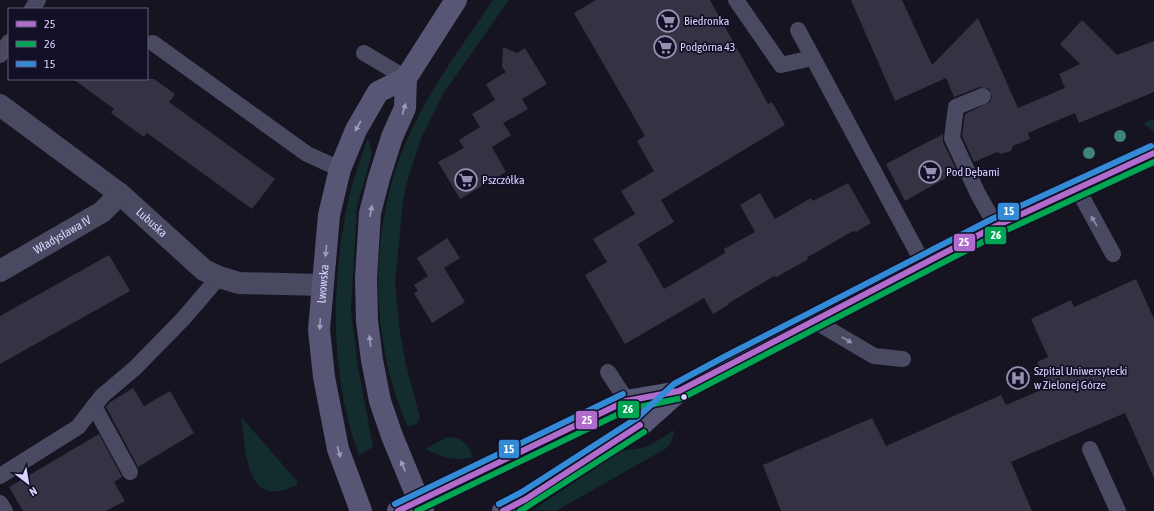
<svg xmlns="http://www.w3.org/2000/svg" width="1154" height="511" viewBox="0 0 1154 511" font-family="'Asap Condensed',sans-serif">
  <rect width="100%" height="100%" fill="#161421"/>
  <g fill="#132c2d">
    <path d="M493 0H509L445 91 422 136 408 178 403 202 395 282 400 332 406 365 420 417C418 424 415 425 408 427 368 337 368 221 411 131 433 84 464 43 493 0Z"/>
    <path d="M1154 119V132L1144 124V123Z"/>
    <path d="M368 138 372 154 357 206 351 310 358 367 373 447 359 455C331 379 331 295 345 217 349 190 359 164 368 138Z"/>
    <path d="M241 417 297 481V485C244 511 247 452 241 417Z"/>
    <path d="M675 430 670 444 665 449 556 511 533 510 621 451 647 447Z"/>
    <path d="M447 437C463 437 467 444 473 457 456 462 441 457 425 449Z"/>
  </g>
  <g fill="#343243">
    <path d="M596 0H710L768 104 772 102 785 125 661 200 674 222 638 244 664 289 725 253 724 249 755 232 740 205 760 193 775 219 811 198 813 201 848 183 871 223 856 232 853 231 808 257 807 260 787 271 777 277 774 276 729 303 728 305 713 314 704 298 625 344 585 275 607 262 593 239 635 214 621 191 654 171 637 141 645 136 574 13Z"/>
    <path d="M851 0H902L932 65 978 18 1018 108 1065 88 1059 74 1080 64 1060 44 1082 20 1117 55 1154 41V92L1079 123 1075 113 1028 133 1030 139 1013 146 1011 151 1001 154 997 152 974 162 962 136 965 114 990 102 992 97 989 89 980 87 954 97 946 78 895 101Z"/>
    <path d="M503 47 517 53 525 48 547 84 522 99 528 109 503 123 511 135 492 147 506 172 460 199 438 162 464 148 459 140 480 127 472 114 495 100 486 84 506 72 502 67Z"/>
    <path d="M73 79H154L175 94 169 102 275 179 252 209 147 133 144 137 111 113 114 109Z"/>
    <path d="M943 134V142L956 169 951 171 953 174 905 201 886 164Z"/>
    <path d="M447 238 460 258 444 268 465 302 432 323 414 293 418 291 414 285 428 276 417 258Z"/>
    <path d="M109 255 130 291 0 364V316Z"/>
    <path d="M1136 279 1154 319V478L1125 413 1011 462 1032 511H781L763 465 872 418 886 446 1001 395 1006 405 1048 387 1037 362 1048 357 1031 319 1071 300 1074 307Z"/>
    <path d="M133 388 144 406 170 391 194 433 138 467 106 407 109 403Z"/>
    <path d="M99 434 122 477 114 482 125 501 106 511H23L9 487Z"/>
  </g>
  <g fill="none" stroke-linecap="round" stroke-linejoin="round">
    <g stroke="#4a4962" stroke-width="16">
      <path d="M736 0 781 65 812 58"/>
      <path d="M32 9 38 0"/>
      <path d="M798 30 923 263"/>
      <path d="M153 43 307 154 340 169"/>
      <path d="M364 53 406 78"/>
      <path d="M0 55 9 42"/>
      <path d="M983 96 956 107 952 138 978 194 996 226"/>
      <path d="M1077 188 1113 254"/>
      <path d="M813 320 874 356 903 359"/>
      <path d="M608 372 642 424"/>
      <path d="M94 406 130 472"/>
      <path d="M1090 449 1118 511"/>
      <path d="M0 476 78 427 102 396 135 368 183 319 219 277"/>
      <path d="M0 503 5 511"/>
    </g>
    <g stroke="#4a4962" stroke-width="22">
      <path id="s1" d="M0 105 120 194 204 270 219 277 239 283 322 285"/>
      <path id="s2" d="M0 271 102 212 120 194"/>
    </g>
    <g stroke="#575674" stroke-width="22">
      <path id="s3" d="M361 511 338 449 324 377 319 330 329 215 340 169 356 130 378 92 406 78"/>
      <path d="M398 511 453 486 626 401 679 392"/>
      <path d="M423 511 392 436 380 401 372 360 367 321 366 278 370 213 379 178 392 137 405 108 406 78 456 0"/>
      <path d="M503 511 526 499 642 424 679 391 728 364 996 226 1154 153"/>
    </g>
    <g stroke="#130f26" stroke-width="9">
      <g id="bus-1">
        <path d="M398 511 626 401 679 391 996 226 1154 153"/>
        <path d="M503 511 526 499 640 425"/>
      </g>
    </g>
    <g stroke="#130f26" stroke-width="9">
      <g id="bus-2">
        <path d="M417 511 629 409 682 398 1000 233 1154 162"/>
        <path d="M520 511 644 432"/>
      </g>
    </g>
    <g stroke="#130f26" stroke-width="9">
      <g id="bus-3">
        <path d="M395 504 623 394"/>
        <path d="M499 504 522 492 637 418 674 384 724 357 992 219 1151 146"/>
      </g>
    </g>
    <use href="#bus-1" stroke="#b06ccc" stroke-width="6"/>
    <use href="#bus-2" stroke="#00a651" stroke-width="6"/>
    <use href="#bus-3" stroke="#338bd7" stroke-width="6"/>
  </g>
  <g fill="#3e8478">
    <circle cx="1120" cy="136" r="6"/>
    <circle cx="1089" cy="153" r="6"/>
  </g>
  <defs><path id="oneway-solid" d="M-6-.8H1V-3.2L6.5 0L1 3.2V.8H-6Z"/></defs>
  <g fill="#9e9bc0">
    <use href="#oneway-solid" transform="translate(404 109) rotate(-74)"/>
    <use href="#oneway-solid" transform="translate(358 126) rotate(119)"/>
    <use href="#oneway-solid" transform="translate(371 211) rotate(-80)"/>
    <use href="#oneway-solid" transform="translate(326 251) rotate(96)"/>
    <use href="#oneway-solid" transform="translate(320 324) rotate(93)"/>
    <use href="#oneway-solid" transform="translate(370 341) rotate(-97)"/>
    <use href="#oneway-solid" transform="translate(339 452) rotate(74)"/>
    <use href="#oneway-solid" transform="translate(403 466) rotate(-113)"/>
  </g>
  <g fill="#928eb0">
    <use href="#oneway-solid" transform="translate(1094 221) rotate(-121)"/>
    <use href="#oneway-solid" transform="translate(847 340) rotate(31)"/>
  </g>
  <defs>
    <g id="supermarket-ring" transform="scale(1.15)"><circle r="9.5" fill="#130f26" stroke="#9591b1" stroke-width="1.5"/><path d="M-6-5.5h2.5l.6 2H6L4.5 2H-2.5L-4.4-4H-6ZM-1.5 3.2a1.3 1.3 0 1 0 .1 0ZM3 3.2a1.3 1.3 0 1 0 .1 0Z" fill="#9591b1"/></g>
    <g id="hospital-ring" transform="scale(1.15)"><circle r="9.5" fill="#130f26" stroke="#9591b1" stroke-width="1.5"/><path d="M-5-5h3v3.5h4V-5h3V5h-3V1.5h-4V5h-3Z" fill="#9591b1"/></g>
  </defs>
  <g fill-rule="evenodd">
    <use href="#supermarket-ring" x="668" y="21"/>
    <use href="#supermarket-ring" x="665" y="47"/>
    <use href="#supermarket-ring" x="930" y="172"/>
    <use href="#supermarket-ring" x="466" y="180"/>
    <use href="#hospital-ring" x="1018" y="378"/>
  </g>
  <circle fill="#d9d4ff" stroke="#130f26" stroke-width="1.5" cx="684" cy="397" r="3.5"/>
  <g text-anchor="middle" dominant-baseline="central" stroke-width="3.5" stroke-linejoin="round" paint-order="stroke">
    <g font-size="12" fill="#d9d4ff" stroke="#130f26" text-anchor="start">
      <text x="684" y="21">Biedronka</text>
      <text x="680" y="47">Podgórna 43</text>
      <text x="946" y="172">Pod Dębami</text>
      <text x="482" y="180">Pszczółka</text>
      <text x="1034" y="371">Szpital Uniwersytecki<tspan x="1034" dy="14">w Zielonej Górze</tspan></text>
    </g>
    <g font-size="12" fill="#d9d4ff" stroke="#130f26">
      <text stroke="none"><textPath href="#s1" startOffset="192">Lubuska</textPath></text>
      <text stroke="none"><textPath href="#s2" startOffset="72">Władysława IV</textPath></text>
      <text stroke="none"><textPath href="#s3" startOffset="233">Lwowska</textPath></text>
    </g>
  </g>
  <g stroke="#130f26" stroke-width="1.5">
    <rect x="997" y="202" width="23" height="19" rx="4" fill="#338bd7"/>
    <rect x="984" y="226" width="23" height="19" rx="4" fill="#00a651"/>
    <rect x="953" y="233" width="23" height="19" rx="4" fill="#b06ccc"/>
    <rect x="617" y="400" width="23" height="19" rx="4" fill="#00a651"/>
    <rect x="575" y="410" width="23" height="20" rx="4" fill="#b06ccc"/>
    <rect x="498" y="439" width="22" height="20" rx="4" fill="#338bd7"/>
  </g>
  <g font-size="11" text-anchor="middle" font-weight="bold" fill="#fff">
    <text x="1009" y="215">15</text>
    <text x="996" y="239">26</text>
    <text x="964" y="246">25</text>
    <text x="628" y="413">26</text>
    <text x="587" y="424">25</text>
    <text x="509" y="453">15</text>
  </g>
  <rect x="8" y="8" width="140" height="72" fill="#130f26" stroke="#625e7d"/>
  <rect x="16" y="21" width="20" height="6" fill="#b06ccc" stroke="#625e7d"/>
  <text x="44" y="28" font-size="12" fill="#d9d4ff">25</text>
  <rect x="16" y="41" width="20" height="6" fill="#00a651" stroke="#625e7d"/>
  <text x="44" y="48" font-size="12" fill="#d9d4ff">26</text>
  <rect x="16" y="61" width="20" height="6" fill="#338bd7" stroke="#625e7d"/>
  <text x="44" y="68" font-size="12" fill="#d9d4ff">15</text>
  <g transform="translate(28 483) rotate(149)" stroke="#130f26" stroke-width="3" paint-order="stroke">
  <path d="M0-3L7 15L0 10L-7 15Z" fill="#d9d4ff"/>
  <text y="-6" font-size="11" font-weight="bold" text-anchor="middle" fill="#d9d4ff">N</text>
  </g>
</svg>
